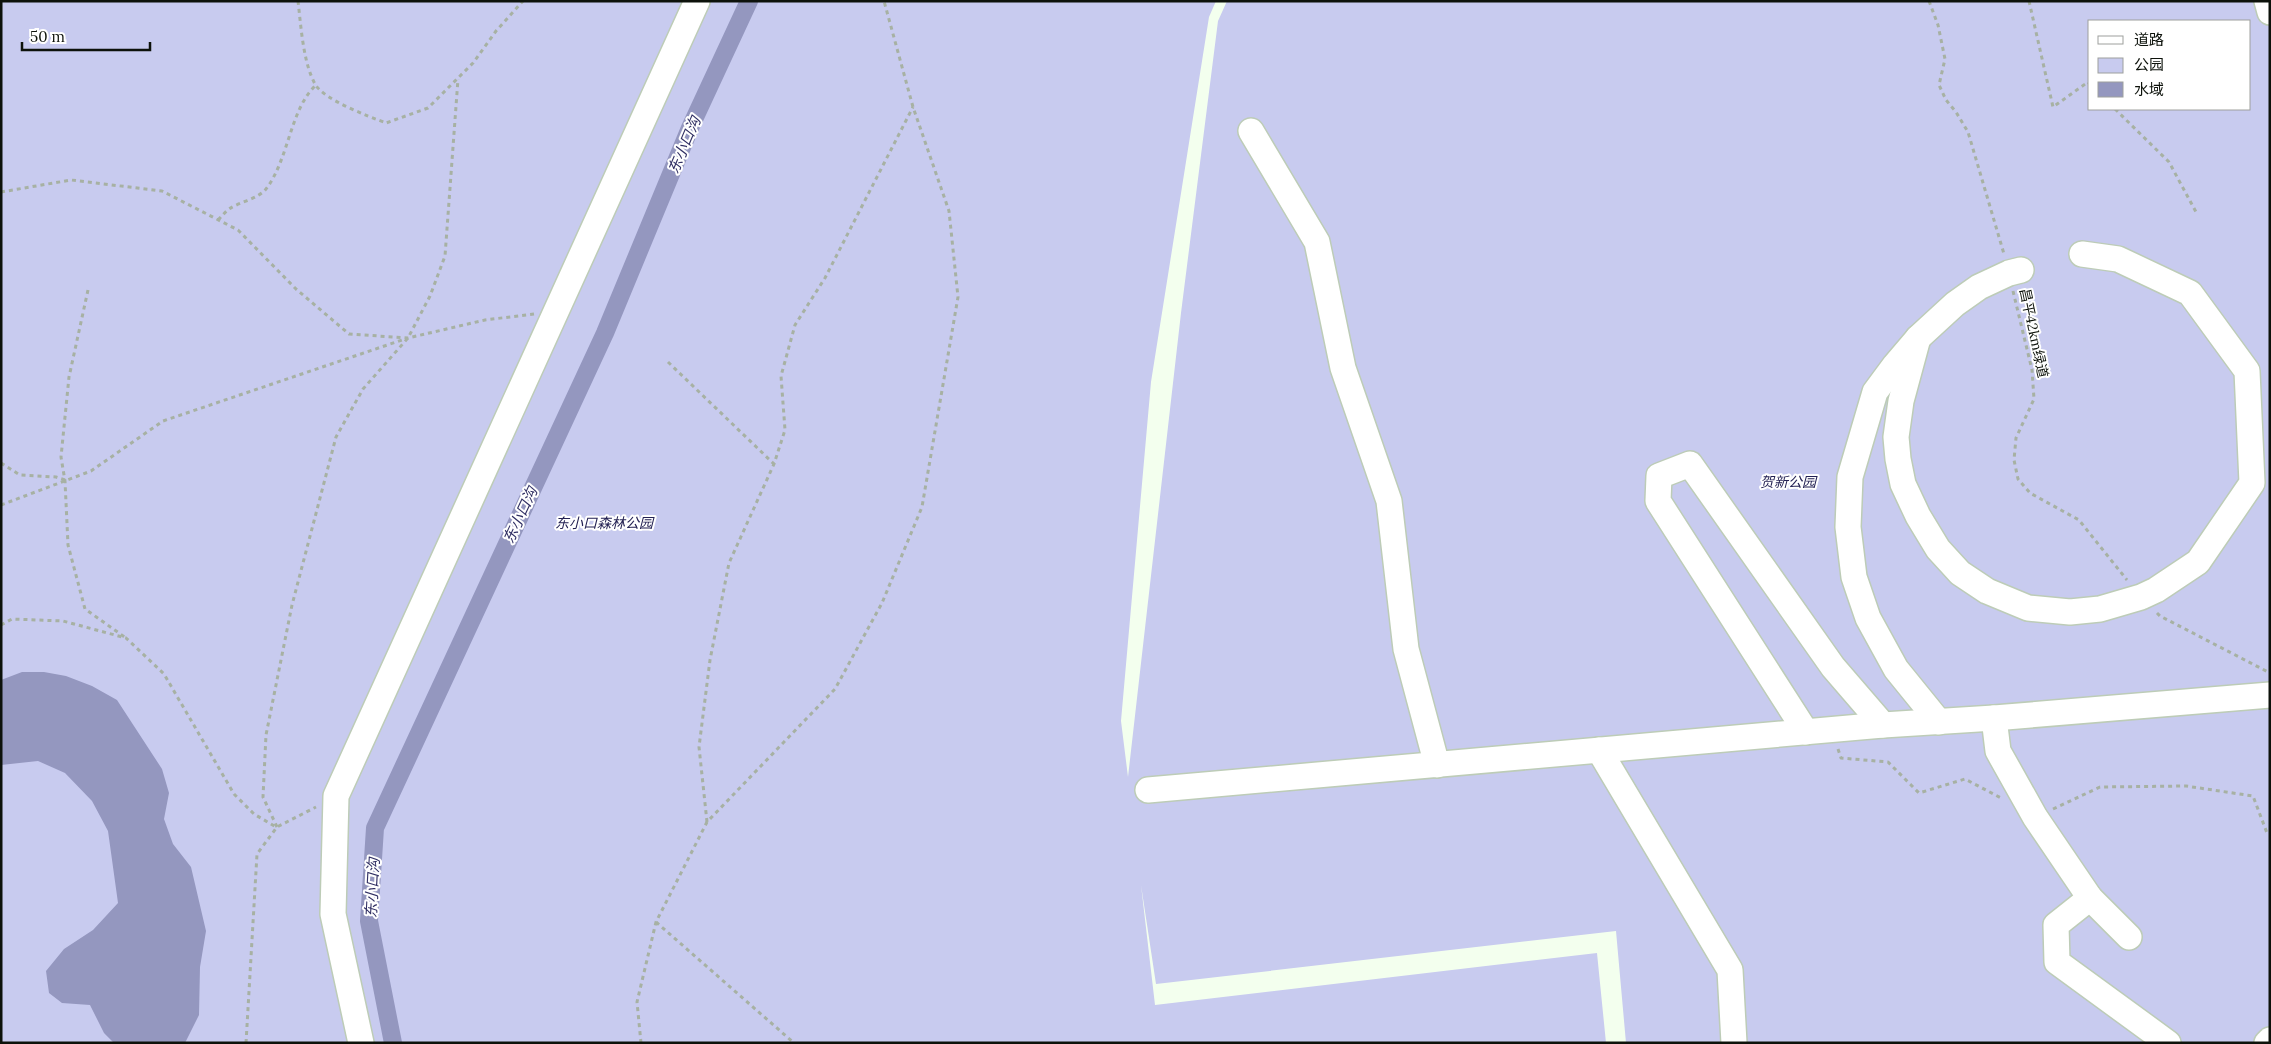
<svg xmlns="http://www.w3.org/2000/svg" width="2271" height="1044" viewBox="0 0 2271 1044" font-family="Lora,'Noto Sans SC',serif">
  <rect width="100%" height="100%" fill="#f3ffee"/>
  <path fill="#c8cbef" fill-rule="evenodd" d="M1 1H1216L1209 17 1151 382 1121 721 1128 777 1181 313 1218 21 1227 1H2270V1043H1626L1616 931 1156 984 1141 885 1155 1005 1597 953 1606 1043H1ZM2090 21H2250V109H2090Z"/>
  <path fill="#9497bf" d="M22 672H44L66 676 92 686 117 700 162 769 169 793 164 819 173 844 191 867 206 931 200 967 199 1015 185 1043H114L104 1033 90 1005 62 1003 49 993 46 971 64 949 93 930 118 903 108 831 92 801 65 773 38 761 1 765V680Z"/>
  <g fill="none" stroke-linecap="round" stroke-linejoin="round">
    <path stroke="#9497bf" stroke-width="18" d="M393 1043 369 921 375 828 605 333 690 128 749 1"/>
    <g stroke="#bdccb7" stroke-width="28">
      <g id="minor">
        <path d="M2267 1 2270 12"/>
        <path d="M1251 131 1317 242 1343 368 1389 501 1406 649 1437 765"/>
        <path d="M1918 338 1901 401 1896 437 1898 459 1903 484 1918 516 1938 549 1960 573 1987 591 2028 608 2070 612 2100 609 2141 597 2156 590 2198 562 2252 483 2247 371 2190 293 2118 259 2082 254"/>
        <path d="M1994 718 1998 751 2035 817 2090 898 2129 937"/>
        <path d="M1939 722 1896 669 1868 618 1854 577 1848 527 1850 477 1875 392 1895 365 1918 338 1955 304 1979 287 2009 273 2021 270"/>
        <path d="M1806 732 1658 501 1659 476 1690 464 1833 667 1883 725"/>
        <path d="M1599 750 1730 970 1734 1043"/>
        <path d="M1148 790 1883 725 1994 718 2270 695"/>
        <path d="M2090 898 2056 925 2057 962 2168 1043"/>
        <path d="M361 1043 333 914 336 796 697 1"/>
        <path d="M2267 1043 2270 1040"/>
      </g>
    </g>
    <g stroke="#a7b1a3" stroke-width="3" stroke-dasharray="4 4" stroke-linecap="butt">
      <path d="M298 1C301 26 303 62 315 84 324 100 368 116 386 123L428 108 473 63 496 31 523 1"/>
      <path d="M1929 1 1938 25 1945 59 1939 85 1946 100 1956 112 1968 132 2004 254"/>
      <path d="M2029 1 2053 107 2088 82 2090 85"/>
      <path d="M2115 109 2169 162 2196 212"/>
      <path d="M1 192 71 180 162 191 238 230 296 289 349 334 408 338 485 320 534 314"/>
      <path d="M218 220C222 216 225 212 229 209 239 202 258 199 266 189 289 159 290 109 316 85"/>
      <path d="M88 290 69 377 61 457 65 481 68 545 85 609 126 638"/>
      <path d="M2013 291 2032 370 2034 399 2016 438 2014 460 2018 479 2030 493 2079 520 2127 580"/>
      <path d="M668 362 774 464"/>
      <path d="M1 463 20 475 56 477 65 480"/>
      <path d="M1 505 91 471 163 421 405 339"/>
      <path d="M2157 613 2160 616 2270 673"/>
      <path d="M1 625 12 619 63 621 126 638 164 674 234 794 254 814 276 827"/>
      <path d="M1838 749 1841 758 1888 762 1919 793 1965 779 2001 798"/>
      <path d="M2053 809 2100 787 2186 786 2253 796 2267 833 2270 834"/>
      <path d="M707 822 699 747 710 660 729 563 774 464 785 430 781 376 795 325 825 278 913 107"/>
      <path d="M277 827 263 797 266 735 292 605 336 437 363 389 408 338 430 296 445 256 458 79"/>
      <path d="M656 922 794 1043"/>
      <path d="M246 1043 257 854 277 827 316 807"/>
      <path d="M641 1043 637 1002 656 922 707 822 835 689 882 603 922 507 958 297 949 211 913 107 884 1"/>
    </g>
    <use href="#minor" stroke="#fff" stroke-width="25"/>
  </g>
  <g text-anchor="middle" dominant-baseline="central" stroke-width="4" stroke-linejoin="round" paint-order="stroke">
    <g font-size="14" fill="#0d120b" stroke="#fff">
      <text transform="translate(2034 333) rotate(78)">昌平42km绿道</text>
    </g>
    <g font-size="14" font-style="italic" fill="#232153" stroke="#fff">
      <text x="1788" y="482">贺新公园</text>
      <text x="604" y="523">东小口森林公园</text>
    </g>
    <g font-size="15" font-style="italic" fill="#302f63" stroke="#fff">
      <text transform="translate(684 145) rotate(-67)">东小口沟</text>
      <text transform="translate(520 515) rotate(-65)">东小口沟</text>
      <text transform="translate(372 888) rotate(-87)">东小口沟</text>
    </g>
  </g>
  <rect width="2271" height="1044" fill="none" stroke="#0d120b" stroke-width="5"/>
  <rect x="2088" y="20" width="162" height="90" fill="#ffffff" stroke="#9ea09d"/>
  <rect x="2098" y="36" width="25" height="8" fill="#ffffff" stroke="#9ea09d"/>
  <text x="2134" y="45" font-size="15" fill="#0d120b">道路</text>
  <rect x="2098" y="58" width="25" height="15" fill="#c8cbef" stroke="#9ea09d"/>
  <text x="2134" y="70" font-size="15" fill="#0d120b">公园</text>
  <rect x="2098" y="82" width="25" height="15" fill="#9497bf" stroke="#9ea09d"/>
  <text x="2134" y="95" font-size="15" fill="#0d120b">水域</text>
  <path d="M22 42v8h128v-8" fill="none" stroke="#0d120b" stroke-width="2.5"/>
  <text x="30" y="42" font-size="15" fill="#0d120b" stroke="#ffffff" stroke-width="4" paint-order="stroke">50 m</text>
</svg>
